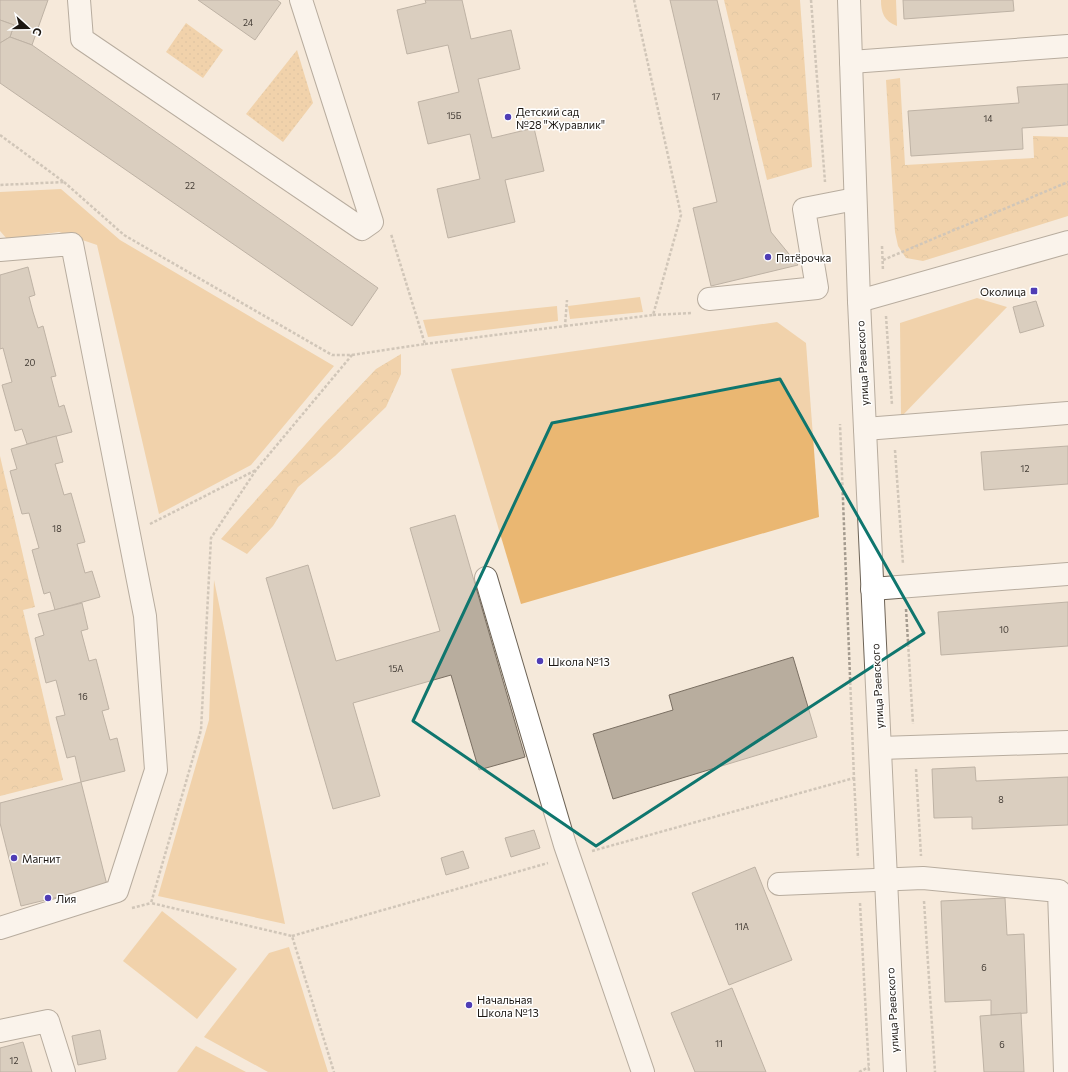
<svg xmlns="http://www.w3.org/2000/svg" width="1068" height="1072" viewBox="0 0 1068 1072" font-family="Commissioner,sans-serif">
  <defs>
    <pattern id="forest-crowns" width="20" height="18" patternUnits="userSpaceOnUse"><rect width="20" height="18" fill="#eab772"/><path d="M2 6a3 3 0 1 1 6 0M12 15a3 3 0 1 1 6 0" fill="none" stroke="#c89d62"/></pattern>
    <pattern id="park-dots" width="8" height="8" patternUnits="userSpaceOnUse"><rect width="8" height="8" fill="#eab772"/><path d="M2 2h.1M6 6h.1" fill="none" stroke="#c89d62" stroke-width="1.8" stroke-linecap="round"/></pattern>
  </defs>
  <rect width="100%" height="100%" fill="#f5e9da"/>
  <g fill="#eab772">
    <path d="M881 0H896L897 26C884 21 881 13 881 0Z"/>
    <path d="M61 189 120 240 334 366 251 465 159 514 97 245 59 232 7 239 0 231V192Z"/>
    <path d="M640 297 643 312 570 319 568 306Z"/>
    <path d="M977 298 1007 307 901 417 900 323Z"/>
    <path d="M557 306 558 321 428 337 423 320Z"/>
    <path d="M777 322 806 343 819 517 521 604 451 369Z"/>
    <path d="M214 580 285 924 158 896 209 720Z"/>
    <path d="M162 911 237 969 197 1019 123 961Z"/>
    <path d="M289 947 328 1072H268L204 1037 269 953Z"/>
    <path d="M196 1046 246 1072H177Z"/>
  </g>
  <g fill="url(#forest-crowns)">
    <path d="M724 0H800L812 167 767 180Z"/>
    <path d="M900 78 905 165 1034 158 1033 136 1068 137V216L923 261 906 258 898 246 895 232 886 80Z"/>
    <path d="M401 354V374L386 407 335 456 298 487 273 526 247 554 221 539 323 425 376 369Z"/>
    <path d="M0 456 35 607 23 610 63 780 0 796Z"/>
  </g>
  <g fill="url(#park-dots)">
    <path d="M186 23 223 50 203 78 166 52Z"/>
    <path d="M297 50 313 103 283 142 246 114Z"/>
  </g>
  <g fill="#b8ad9e" stroke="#7a6f62">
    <path d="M0 0H48L32 45 10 37 14 25 0 20Z"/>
    <path d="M198 0H277L281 3 255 40Z"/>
    <path d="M425 0H462L471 39 511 30 520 69 478 79 492 138 534 128 544 171 505 180 515 222 448 238 437 189 480 179 470 134 428 144 418 102 459 92 448 45 407 54 397 10 426 3Z"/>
    <path d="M670 0H717L771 232 798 265 711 286 693 208 717 202Z"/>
    <path d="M903 0H1013L1014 11 904 19Z"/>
    <path d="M0 20 14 25 10 37 0 43Z"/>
    <path d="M10 37 32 45 378 288 352 326 0 83V43Z"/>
    <path d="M1068 84V125L1022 128 1023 149 911 156 908 111 1019 103 1017 87Z"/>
    <path d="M28 267 35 295 29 297 33 312 38 328 43 326 56 376 51 377 59 407 64 405 72 432 27 444 22 429 15 431 2 385 12 382 3 348 0 349V275Z"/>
    <path d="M1036 301 1044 326 1020 333 1013 307Z"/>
    <path d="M56 436 63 462 55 464 64 495 71 493 85 542 77 544 85 573 92 571 100 597 55 610 50 592 44 594 32 550 39 548 29 513 22 514 10 471 17 469 11 449Z"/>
    <path d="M1068 446V484L984 490 981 452Z"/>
    <path d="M455 515 525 757 479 770 451 675 353 703 380 796 333 809 266 578 308 565 336 661 440 631 410 528Z"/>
    <path d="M1068 602V646L941 655 938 612Z"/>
    <path d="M82 603 88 629 81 631 89 661 96 659 109 709 102 711 110 740 117 738 125 771 81 782 75 756 67 758 56 717 65 715 56 680 46 683 35 638 44 635 38 614Z"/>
    <path d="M793 657 817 737 613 799 593 734 673 710 669 695Z"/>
    <path d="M975 767 976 781 1068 777V825L972 829V817L934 818 932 769Z"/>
    <path d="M81 782 107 885 21 906 0 823V803Z"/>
    <path d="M534 830 540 848 511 857 505 838Z"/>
    <path d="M463 851 469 868 446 875 441 858Z"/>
    <path d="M755 867 792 960 729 985 692 893Z"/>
    <path d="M1005 898 1007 935 1024 934 1027 1013 991 1015V1000L945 1002 941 901Z"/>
    <path d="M732 988 766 1072H695L671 1013Z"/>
    <path d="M1021 1013 1024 1072H984L980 1016Z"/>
    <path d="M100 1030 106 1059 78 1065 72 1036Z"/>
    <path d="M23 1042 32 1072H0V1048Z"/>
  </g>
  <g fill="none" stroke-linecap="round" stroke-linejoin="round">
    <g stroke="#6d6356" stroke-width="24">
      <g id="minor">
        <path d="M79 0 82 39 362 229 372 222 301 0"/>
        <path d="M851 62 1068 46"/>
        <path d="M0 250 72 244 145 616 156 770 117 891 0 928"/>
        <path d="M709 299 817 288 804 209 855 199"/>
        <path d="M865 429 1068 413"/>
        <path d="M486 578 565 845 643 1072"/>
        <path d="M872 589 1068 574"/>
        <path d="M880 748 1068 742"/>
        <path d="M779 884 923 878 1059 891 1065 1072"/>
        <path d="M0 1031 48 1021 64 1072"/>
      </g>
    </g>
    <g stroke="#6d6356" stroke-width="24">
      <g id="major">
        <path d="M849 0 859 301 895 1072"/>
        <path d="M859 301 1068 242"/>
      </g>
    </g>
    <g stroke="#a49b8f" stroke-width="2.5" stroke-dasharray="3 2" stroke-linecap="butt">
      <path d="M811 0 825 182"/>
      <path d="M0 135 64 182 0 185"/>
      <path d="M64 182 124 235 332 355H352L256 470 211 538 201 730 151 903 292 936 334 1072"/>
      <path d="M882 246 883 271"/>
      <path d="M883 260 1068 182"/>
      <path d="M653 315 691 313"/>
      <path d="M886 316 892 405"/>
      <path d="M565 326 653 315 681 215 634 0"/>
      <path d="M425 344 565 326 567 300"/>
      <path d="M352 355 425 344 391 234"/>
      <path d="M895 450 903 564"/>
      <path d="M150 524 256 470"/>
      <path d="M906 609 913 724"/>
      <path d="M916 769 921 856"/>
      <path d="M854 778 858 858"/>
      <path d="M592 851 854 778 840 424"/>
      <path d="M924 901 935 1072"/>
      <path d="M860 903 869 1072"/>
      <path d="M132 908 151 903"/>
      <path d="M292 936 548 863"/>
      <path d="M859 1072 869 1067"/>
    </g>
    <use href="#minor" stroke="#fff" stroke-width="22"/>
    <use href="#major" stroke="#fff" stroke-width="22"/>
  </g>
  <path d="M0 0H1068V1072H0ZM780 379 924 633 596 846 413 721 552 423Z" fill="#f5e9da" fill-opacity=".55" fill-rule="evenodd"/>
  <path fill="none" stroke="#0f766e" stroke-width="3" stroke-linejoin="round" d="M780 379 924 633 596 846 413 721 552 423Z"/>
  <g fill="#4f3db5" stroke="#fff" stroke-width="1.5">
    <circle cx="508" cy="117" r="4"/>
    <circle cx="768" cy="257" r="4"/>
    <rect x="1030" y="287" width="8" height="8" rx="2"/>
    <circle cx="540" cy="661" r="4"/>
    <circle cx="14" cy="858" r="4"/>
    <circle cx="48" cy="898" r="4"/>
    <circle cx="469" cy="1005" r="4"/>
  </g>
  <g text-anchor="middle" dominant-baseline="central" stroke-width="3" stroke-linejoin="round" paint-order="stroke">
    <g font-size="9" fill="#433c35">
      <text x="248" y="22">24</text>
      <text x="716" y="96">17</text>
      <text x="454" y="115">15Б</text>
      <text x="988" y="118">14</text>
      <text x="190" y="185">22</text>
      <text x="30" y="362">20</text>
      <text x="1025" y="468">12</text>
      <text x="57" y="528">18</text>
      <text x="1004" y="629">10</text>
      <text x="396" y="668">15А</text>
      <text x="83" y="696">16</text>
      <text x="1001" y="799">8</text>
      <text x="742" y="926">11А</text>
      <text x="984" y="967">6</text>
      <text x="719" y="1043">11</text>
      <text x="1002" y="1044">6</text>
      <text x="14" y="1060">12</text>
    </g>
    <g font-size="11" fill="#1c1712" stroke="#fff" text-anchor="start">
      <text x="516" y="111">Детский сад<tspan x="516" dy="13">№28 "Журавлик"</tspan></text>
      <text x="776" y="257">Пятёрочка</text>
      <text x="1026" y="291" text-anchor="end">Околица</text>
      <text x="548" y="661">Школа №13</text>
      <text x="22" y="858">Магнит</text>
      <text x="56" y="898">Лия</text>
      <text x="477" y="999">Начальная<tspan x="477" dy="13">Школа №13</tspan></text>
    </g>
    <g font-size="11" fill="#1c1712" stroke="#fff">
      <text transform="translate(862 363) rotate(-93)">улица Раевского</text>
      <text transform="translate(877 686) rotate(-93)">улица Раевского</text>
      <text transform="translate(892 1010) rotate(-93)">улица Раевского</text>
    </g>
  </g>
  <g transform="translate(28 28) rotate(111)" stroke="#ffffff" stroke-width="3" paint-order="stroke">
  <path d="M0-3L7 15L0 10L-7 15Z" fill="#1c1712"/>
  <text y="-6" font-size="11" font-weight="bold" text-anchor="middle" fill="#1c1712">С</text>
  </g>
</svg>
